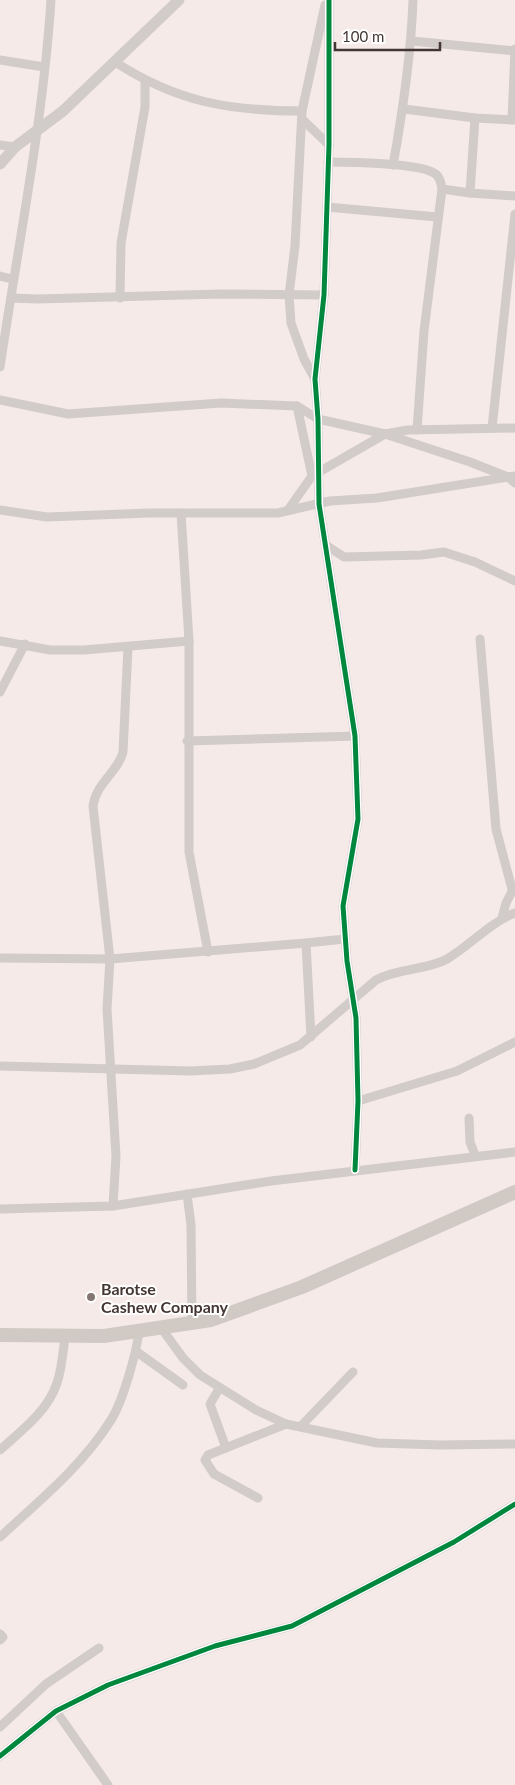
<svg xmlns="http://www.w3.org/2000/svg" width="515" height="1785" viewBox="0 0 515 1785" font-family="Lato,sans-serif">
  <rect width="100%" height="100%" fill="#f5eae7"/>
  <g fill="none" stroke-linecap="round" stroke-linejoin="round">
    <g stroke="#d1cbca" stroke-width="9">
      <path d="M329 0V145L324 295 315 379 318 419 319 504 355 736 358 819 343 906 347 961 356 1018 358 1101 355 1170"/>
      <path d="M412 41 515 51"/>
      <path d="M0 60 44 67"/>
      <path d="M115 62C177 102 229 111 302 111"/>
      <path d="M404 109 475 118 515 120"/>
      <path d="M475 118 470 193 515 196"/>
      <path d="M302 119 329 145"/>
      <path d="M512 120 515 49"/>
      <path d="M0 145 15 147"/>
      <path d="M328 162C349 162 418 163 434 173 440 176 441 183 442 189L424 331 417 430"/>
      <path d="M393 165C403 110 411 56 413 0"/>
      <path d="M442 189 470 193"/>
      <path d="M327 207 437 217"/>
      <path d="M0 276 12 279"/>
      <path d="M11 298 38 299 220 294 324 295"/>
      <path d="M120 298 121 243 145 107V81"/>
      <path d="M0 367C18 245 43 123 51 0"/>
      <path d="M315 379 304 359 291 323 289 295 295 246 302 111 325 5"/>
      <path d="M0 400 68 414 221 403 297 406 318 419 385 434 408 430 515 428"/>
      <path d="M297 406 312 476"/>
      <path d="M492 428 515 214"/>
      <path d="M0 510 47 517 149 513H278L330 501 377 498 515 476"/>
      <path d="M288 510 312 476 385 434 470 462 508 477 515 483"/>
      <path d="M181 513 189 641V852L208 952"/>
      <path d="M327 546 344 557 421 555 444 552 475 562 515 581"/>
      <path d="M480 639 496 829 512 889"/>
      <path d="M0 641 50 650H84L189 641"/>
      <path d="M0 692 25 644"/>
      <path d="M187 741 355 736"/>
      <path d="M502 918 506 903 515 886"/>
      <path d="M306 943 345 939"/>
      <path d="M0 958 110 959 306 943 311 1037"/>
      <path d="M0 1066 190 1071 230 1069 254 1064 300 1045 376 980C398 968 428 970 447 959 471 945 489 923 515 913"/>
      <path d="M358 1101 457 1071 515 1042"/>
      <path d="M469 1118 470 1142 475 1155"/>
      <path d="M187 1194 191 1225 192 1325"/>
      <path d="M113 1206 116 1156 107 1009 110 959 93 806C96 783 118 772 123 752L128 647"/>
      <path d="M0 1209 113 1206 271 1181 515 1152"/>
      <path d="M162 1329 183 1358 200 1375 256 1410 286 1424 377 1443 440 1445 515 1444"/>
      <path d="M137 1352 183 1385"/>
      <path d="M219 1389 210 1404 226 1448"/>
      <path d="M301 1426 353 1372"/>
      <path d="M0 1450C21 1431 48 1411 57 1383 62 1368 63 1352 65 1337"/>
      <path d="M258 1498 214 1474 205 1460 208 1455 286 1424"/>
      <path d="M0 1537C39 1501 83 1465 111 1420 123 1401 136 1354 139 1332"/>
      <path d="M0 1634 3 1637 0 1640"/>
      <path d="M56 1711 108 1785"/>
      <path d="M0 1727 46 1684 99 1648"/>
      <path d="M0 1756 56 1711 108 1685 215 1646 292 1626 454 1542 515 1504"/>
    </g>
    <path stroke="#d1cbca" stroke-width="11" d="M0 164 15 147 63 111 179 0"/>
    <path stroke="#d1c9c4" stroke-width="14" d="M0 1335 104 1336 211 1320 302 1287 515 1192"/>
    <g stroke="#fff" stroke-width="8">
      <g id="cycleway">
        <path d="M329 0V145L324 295 315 379 318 419 319 504 355 736 358 819 343 906 347 961 356 1018 358 1101 355 1170"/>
        <path d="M0 1756 56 1711 108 1685 215 1646 292 1626 454 1542 515 1504"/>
      </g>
    </g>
    <use href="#cycleway" stroke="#00873e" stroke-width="5"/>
  </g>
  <circle fill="#827572" stroke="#fff" stroke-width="2" cx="91" cy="1297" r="5"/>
  <g text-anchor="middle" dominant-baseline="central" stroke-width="4" stroke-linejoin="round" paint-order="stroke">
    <g font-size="16" font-weight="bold" fill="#443633" stroke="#fff" text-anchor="start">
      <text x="101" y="1288">Barotse<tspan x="101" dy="18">Cashew Company</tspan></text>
    </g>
  </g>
  <path d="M335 42v8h105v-8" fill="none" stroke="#443633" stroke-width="2.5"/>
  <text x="342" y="42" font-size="15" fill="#443633" stroke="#ffffff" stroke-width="4" paint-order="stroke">100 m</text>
</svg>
